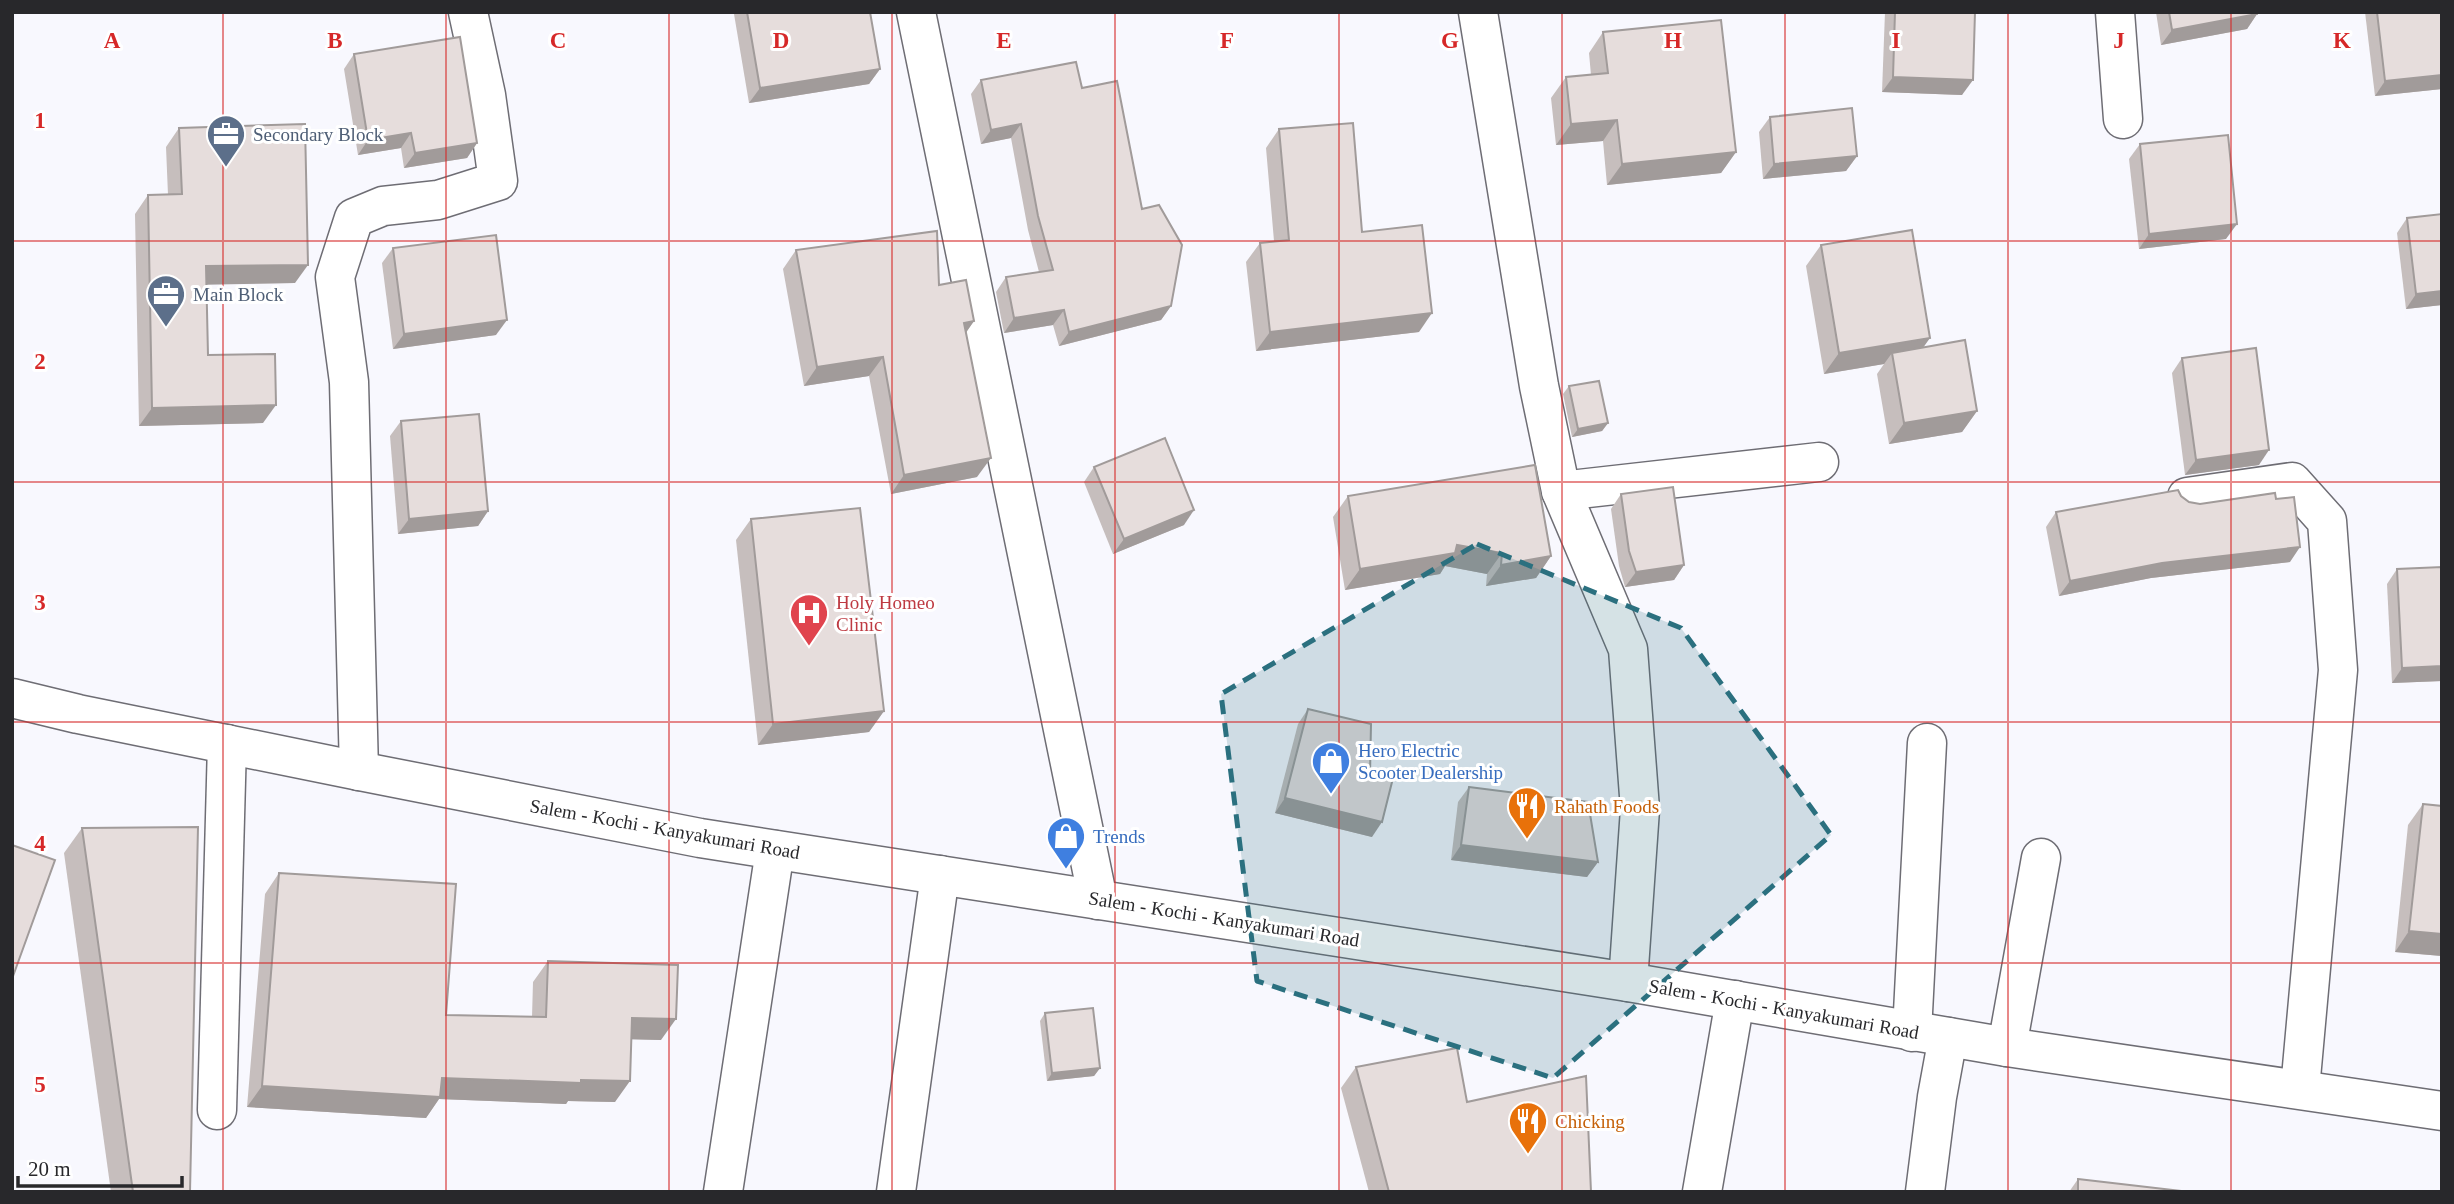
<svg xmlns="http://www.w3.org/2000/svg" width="2454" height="1204" viewBox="0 0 2454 1204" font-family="Georgia,serif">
  <rect width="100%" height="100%" fill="#f8f8fe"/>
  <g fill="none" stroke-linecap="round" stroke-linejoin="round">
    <g stroke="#6e6d74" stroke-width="41">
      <g id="minor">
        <path d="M916 12 1098 900"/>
        <path d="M1478 12 1539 386 1561 491 1628 649 1640 809 1628 982"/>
        <path d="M2115 12 2123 119"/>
        <path d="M1561 491 1819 462"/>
        <path d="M2187 497 2292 482 2327 521 2338 670 2300 1089"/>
        <path d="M359 771 349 382 335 277 354 218 383 206 438 200 498 181 486 95 468 12"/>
        <path d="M1912 1032 1927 743"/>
        <path d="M2007 1047 2041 858"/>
        <path d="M217 1110 227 744"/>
        <path d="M723 1192 775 850"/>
        <path d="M896 1192 940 875"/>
        <path d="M1702 1192 1735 1000"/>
        <path d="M1925 1192 1937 1097 1948 1037"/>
      </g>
    </g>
    <g stroke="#6e6d74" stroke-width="41">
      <path id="major" d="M12 698 78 714 359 771 700 838 1628 982 2007 1047 2442 1111"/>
    </g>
    <use href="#minor" stroke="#fff" stroke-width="38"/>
    <use href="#major" stroke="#fff" stroke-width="38"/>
  </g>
  <g fill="#c6bebd">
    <path d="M735 12H870L880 69 869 84 749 103 734 14Z"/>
    <path d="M1885 12H1975L1962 95 1882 92Z"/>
    <path d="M2156 12H2257V14L2247 29 2161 45Z"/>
    <path d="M2365 12H2442V89L2375 96Z"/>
    <path d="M1603 32 1736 152 1721 173 1607 185 1603 141 1556 145 1551 98 1566 77 1591 75 1589 53Z"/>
    <path d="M354 54 477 143 467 158 404 168 401 148 358 155 344 69Z"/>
    <path d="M981 80 1082 88 1142 209 1171 306 1161 320 1059 346 1053 325 1004 333 996 292 1006 277 1039 272 1028 230 1011 138 981 144 971 94Z"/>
    <path d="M1770 117 1857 156 1846 171 1763 179 1759 132Z"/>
    <path d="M179 128 295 283 206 284 208 355 263 423 139 426 135 214 148 195H168L166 147Z"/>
    <path d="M1279 129 1362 232 1419 332 1256 351 1246 262 1260 243 1274 241 1266 148Z"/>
    <path d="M2140 144 2226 239 2139 249 2129 159Z"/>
    <path d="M2407 218 2442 305 2406 309 2397 233Z"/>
    <path d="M1821 245 1923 347 1977 411 1962 432 1889 444 1877 374 1884 364 1824 374 1806 266Z"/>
    <path d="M393 248 496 335 393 349 382 263Z"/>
    <path d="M796 250 939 285 974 321 966 332 977 477 891 494 869 376 804 386 783 269Z"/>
    <path d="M2182 358 2259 465 2185 475 2172 373Z"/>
    <path d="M1569 386 1608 423 1602 431 1572 437 1563 394Z"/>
    <path d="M401 421 488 511 478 526 398 534 390 436Z"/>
    <path d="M1094 467 1184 525 1113 554 1084 482Z"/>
    <path d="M1621 494 1684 565 1674 580 1625 587 1619 566 1611 509Z"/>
    <path d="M1348 496 1551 556 1536 578 1486 586 1487 574 1445 566 1440 574 1345 590 1333 517Z"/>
    <path d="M2181 496 2189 502 2290 562 2151 578 2059 596 2046 527 2056 512Z"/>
    <path d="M751 519 884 711 869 732 758 745 736 540Z"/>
    <path d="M2397 569 2442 681 2392 683 2387 584Z"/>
    <path d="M1308 709 1370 775 1372 837 1275 813 1298 724Z"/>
    <path d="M1469 787 1598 862 1587 877 1451 860 1458 802Z"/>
    <path d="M2423 804 2442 956 2395 952 2408 825Z"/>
    <path d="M82 828 190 1192H111L64 853Z"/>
    <path d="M279 873 446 1015 532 1017 533 982 548 961 661 1040 631 1039 615 1102 568 1101 566 1104 439 1099 426 1118 247 1107 265 894Z"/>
    <path d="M1045 1013 1100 1068 1094 1076 1047 1081 1040 1021Z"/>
    <path d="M1356 1067 1467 1102 1591 1192H1369L1341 1088Z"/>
    <path d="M2078 1179 2190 1192H2069Z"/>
  </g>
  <g fill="#a19b9a">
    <path d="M2257 14 2247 29 2161 45 2172 30Z"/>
    <path d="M880 69 869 84 749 103 760 88Z"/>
    <path d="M2442 75V89L2375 96 2385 81Z"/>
    <path d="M1893 77 1973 80 1962 95 1882 92Z"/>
    <path d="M1617 120 1603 141 1556 145 1571 124Z"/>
    <path d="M1021 124 1011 138 981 144 991 130Z"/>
    <path d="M411 133 401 148 358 155 368 140Z"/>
    <path d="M477 143 467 158 404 168 415 153Z"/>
    <path d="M1736 152 1721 173 1607 185 1622 164Z"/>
    <path d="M1857 156 1846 171 1763 179 1774 164Z"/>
    <path d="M2237 224 2226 239 2139 249 2149 234Z"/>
    <path d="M308 265 295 283 193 285 206 266Z"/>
    <path d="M2442 291V305L2406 309 2416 294Z"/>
    <path d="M1171 306 1161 320 1059 346 1069 332Z"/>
    <path d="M1064 310 1053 325 1004 333 1014 318Z"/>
    <path d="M1432 313 1419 332 1256 351 1270 332Z"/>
    <path d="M507 320 496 335 393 349 404 334Z"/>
    <path d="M974 321 961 340 964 323Z"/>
    <path d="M1930 338 1915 359 1892 353 1884 364 1824 374 1839 353Z"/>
    <path d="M883 357 869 376 804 386 817 367Z"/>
    <path d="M276 405 263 423 139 426 152 408Z"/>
    <path d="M1977 411 1962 432 1889 444 1904 423Z"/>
    <path d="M1608 423 1602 431 1572 437 1578 429Z"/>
    <path d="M2269 450 2259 465 2185 475 2196 460Z"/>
    <path d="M991 458 977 477 891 494 904 475Z"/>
    <path d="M1194 510 1184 525 1113 554 1124 539Z"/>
    <path d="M488 511 478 526 398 534 409 519Z"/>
    <path d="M1457 545 1502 553 1487 574 1445 566 1440 574 1345 590 1360 569Z"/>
    <path d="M2300 547 2290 562 2151 578 2059 596 2070 581 2162 563Z"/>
    <path d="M1551 556 1536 578 1486 586 1501 565Z"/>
    <path d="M1684 565 1674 580 1625 587 1636 572Z"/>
    <path d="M2442 666V681L2392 683 2402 668Z"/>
    <path d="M884 711 869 732 758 745 773 724Z"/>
    <path d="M1285 798 1382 822 1372 837 1275 813Z"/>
    <path d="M1461 845 1598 862 1587 877 1451 860Z"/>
    <path d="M2409 931 2442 934V956L2395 952Z"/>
    <path d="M632 1018 676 1019 661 1040 617 1039Z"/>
    <path d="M1100 1068 1094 1076 1047 1081 1052 1073Z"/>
    <path d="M442 1078 630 1081 615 1102 568 1101 566 1104 439 1099 426 1118 247 1107 262 1086Z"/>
  </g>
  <g fill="#e6dddc" stroke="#a19b9a" stroke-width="2">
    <path d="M747 12H870L880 69 760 88Z"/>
    <path d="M1895 12H1975L1973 80 1893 77Z"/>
    <path d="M2169 12H2257V14L2172 30Z"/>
    <path d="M2377 12H2442V75L2385 81Z"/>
    <path d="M1721 20 1736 152 1622 164 1617 120 1571 124 1566 77 1608 73 1603 32Z"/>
    <path d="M460 37 477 143 415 153 411 133 368 140 354 54Z"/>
    <path d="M1076 62 1082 88 1117 81 1142 209 1159 205 1182 245 1171 306 1069 332 1064 310 1014 318 1006 277 1053 270 1038 216 1021 124 991 130 981 80Z"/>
    <path d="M1852 108 1857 156 1774 164 1770 117Z"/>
    <path d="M1353 123 1362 232 1422 225 1432 313 1270 332 1260 243 1289 240 1279 129Z"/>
    <path d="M305 124 308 265 206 266 208 355 275 354 276 405 152 408 148 195 182 194 179 128Z"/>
    <path d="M2228 135 2237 224 2149 234 2140 144Z"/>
    <path d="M2442 214V291L2416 294 2407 218Z"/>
    <path d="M1912 230 1930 338 1839 353 1821 245Z"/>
    <path d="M937 231 939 285 966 280 974 321 964 323 991 458 904 475 883 357 817 367 796 250Z"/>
    <path d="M496 235 507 320 404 334 393 248Z"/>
    <path d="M1965 340 1977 411 1904 423 1892 353Z"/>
    <path d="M2256 348 2269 450 2196 460 2182 358Z"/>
    <path d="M1599 381 1608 423 1578 429 1569 386Z"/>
    <path d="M479 414 488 511 409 519 401 421Z"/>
    <path d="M1165 438 1194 510 1124 539 1094 467Z"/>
    <path d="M1535 465 1551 556 1501 565 1502 553 1457 545 1455 553 1360 569 1348 496Z"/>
    <path d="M1673 487 1684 565 1636 572 1629 551 1621 494Z"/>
    <path d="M2178 490 2181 496 2189 502 2200 504 2275 493 2276 499 2294 497 2300 547 2162 563 2070 581 2056 512Z"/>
    <path d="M860 508 884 711 773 724 751 519Z"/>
    <path d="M2442 567V666L2402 668 2397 569Z"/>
    <path d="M1308 709 1371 724 1370 775 1393 778 1382 822 1285 798Z"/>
    <path d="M1469 787 1588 802 1598 862 1461 845Z"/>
    <path d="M2423 804 2442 806V934L2409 931Z"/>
    <path d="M198 827 190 1192H133L82 828Z"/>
    <path d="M12 845 55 860 12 979Z"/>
    <path d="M279 873 456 884 446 1015 546 1017 548 961 678 965 676 1019 632 1018 630 1081 581 1080V1083L442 1078 440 1097 262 1086Z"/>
    <path d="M1093 1008 1100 1068 1052 1073 1045 1013Z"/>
    <path d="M1457 1048 1467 1102 1586 1076 1591 1192H1389L1356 1067Z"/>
    <path d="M2078 1179 2190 1192H2078Z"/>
  </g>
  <path fill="#2b707f" fill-opacity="0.2" stroke="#2b707f" stroke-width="5" stroke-dasharray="14 9" stroke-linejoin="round" d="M1477 544 1681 628 1831 835 1553 1078 1257 981 1221 694Z"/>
  <path fill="none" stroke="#d62828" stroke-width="2" stroke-opacity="0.55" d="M223 12V1192M446 12V1192M669 12V1192M892 12V1192M1115 12V1192M1339 12V1192M1562 12V1192M1785 12V1192M2008 12V1192M2231 12V1192M12 241H2442M12 482H2442M12 722H2442M12 963H2442"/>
  <defs>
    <g id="office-pin" transform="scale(2.0125)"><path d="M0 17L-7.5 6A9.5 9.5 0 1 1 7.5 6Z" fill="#5c6f8a" stroke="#fff"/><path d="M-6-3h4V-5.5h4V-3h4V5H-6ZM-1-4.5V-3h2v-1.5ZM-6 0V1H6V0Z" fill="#fff"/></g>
    <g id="hospital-pin" transform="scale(2.0125)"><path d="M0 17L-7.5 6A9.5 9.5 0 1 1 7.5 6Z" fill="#e0444e" stroke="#fff"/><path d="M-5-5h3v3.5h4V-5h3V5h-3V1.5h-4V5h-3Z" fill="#fff"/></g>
    <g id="shop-pin" transform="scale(2.0125)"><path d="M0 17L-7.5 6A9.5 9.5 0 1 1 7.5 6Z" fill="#3f7fe0" stroke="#fff"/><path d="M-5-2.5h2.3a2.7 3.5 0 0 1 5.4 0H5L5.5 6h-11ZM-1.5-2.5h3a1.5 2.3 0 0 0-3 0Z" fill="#fff"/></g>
    <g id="restaurant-pin" transform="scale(2.0125)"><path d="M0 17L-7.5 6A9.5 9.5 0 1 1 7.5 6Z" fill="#e8710a" stroke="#fff"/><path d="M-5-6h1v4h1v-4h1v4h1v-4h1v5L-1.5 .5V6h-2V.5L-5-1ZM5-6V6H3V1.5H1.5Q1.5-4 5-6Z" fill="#fff"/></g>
  </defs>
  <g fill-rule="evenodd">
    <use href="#office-pin" x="226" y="134"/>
    <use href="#office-pin" x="166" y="294"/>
    <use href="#hospital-pin" x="809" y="613"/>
    <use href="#shop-pin" x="1331" y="761"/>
    <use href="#restaurant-pin" x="1527" y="806"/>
    <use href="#shop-pin" x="1066" y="836"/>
    <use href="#restaurant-pin" x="1528" y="1121"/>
  </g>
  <g text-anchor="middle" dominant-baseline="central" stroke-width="6" stroke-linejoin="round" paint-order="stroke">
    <g font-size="19" fill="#4e5e75" stroke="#fff" text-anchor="start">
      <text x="253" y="134">Secondary Block</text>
      <text x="193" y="294">Main Block</text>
    </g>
    <g font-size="19" fill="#be3a42" stroke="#fff" text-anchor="start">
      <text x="836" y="602">Holy Homeo<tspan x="836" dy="22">Clinic</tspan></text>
    </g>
    <g font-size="19" fill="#366cbe" stroke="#fff" text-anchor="start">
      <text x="1358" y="750">Hero Electric<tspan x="1358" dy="22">Scooter Dealership</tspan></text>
      <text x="1093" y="836">Trends</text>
    </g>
    <g font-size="19" fill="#c56008" stroke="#fff" text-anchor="start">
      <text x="1554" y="806">Rahath Foods</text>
      <text x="1555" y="1121">Chicking</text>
    </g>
    <g font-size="19" fill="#28282b" stroke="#fff">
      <text transform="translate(665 829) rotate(10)">Salem - Kochi - Kanyakumari Road</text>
      <text transform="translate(1224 919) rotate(9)">Salem - Kochi - Kanyakumari Road</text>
      <text transform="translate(1784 1009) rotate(10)">Salem - Kochi - Kanyakumari Road</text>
    </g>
  </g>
  <g font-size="23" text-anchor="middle" font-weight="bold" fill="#d62828" stroke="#fff" stroke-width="6" stroke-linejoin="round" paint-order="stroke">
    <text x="112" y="48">A</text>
    <text x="335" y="48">B</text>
    <text x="558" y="48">C</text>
    <text x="781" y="48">D</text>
    <text x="1004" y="48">E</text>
    <text x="1227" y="48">F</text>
    <text x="1450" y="48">G</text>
    <text x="1673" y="48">H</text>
    <text x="1896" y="48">I</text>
    <text x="2119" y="48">J</text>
    <text x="2342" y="48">K</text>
    <text x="40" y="128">1</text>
    <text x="40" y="369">2</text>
    <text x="40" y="610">3</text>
    <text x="40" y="851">4</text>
    <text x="40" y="1092">5</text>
  </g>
  <rect width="2454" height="1204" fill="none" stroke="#28282b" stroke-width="28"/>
  <path d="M18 1176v10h164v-10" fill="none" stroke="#28282b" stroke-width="3.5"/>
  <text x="28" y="1176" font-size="21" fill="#28282b" stroke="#ffffff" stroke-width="5" paint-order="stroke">20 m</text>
</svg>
